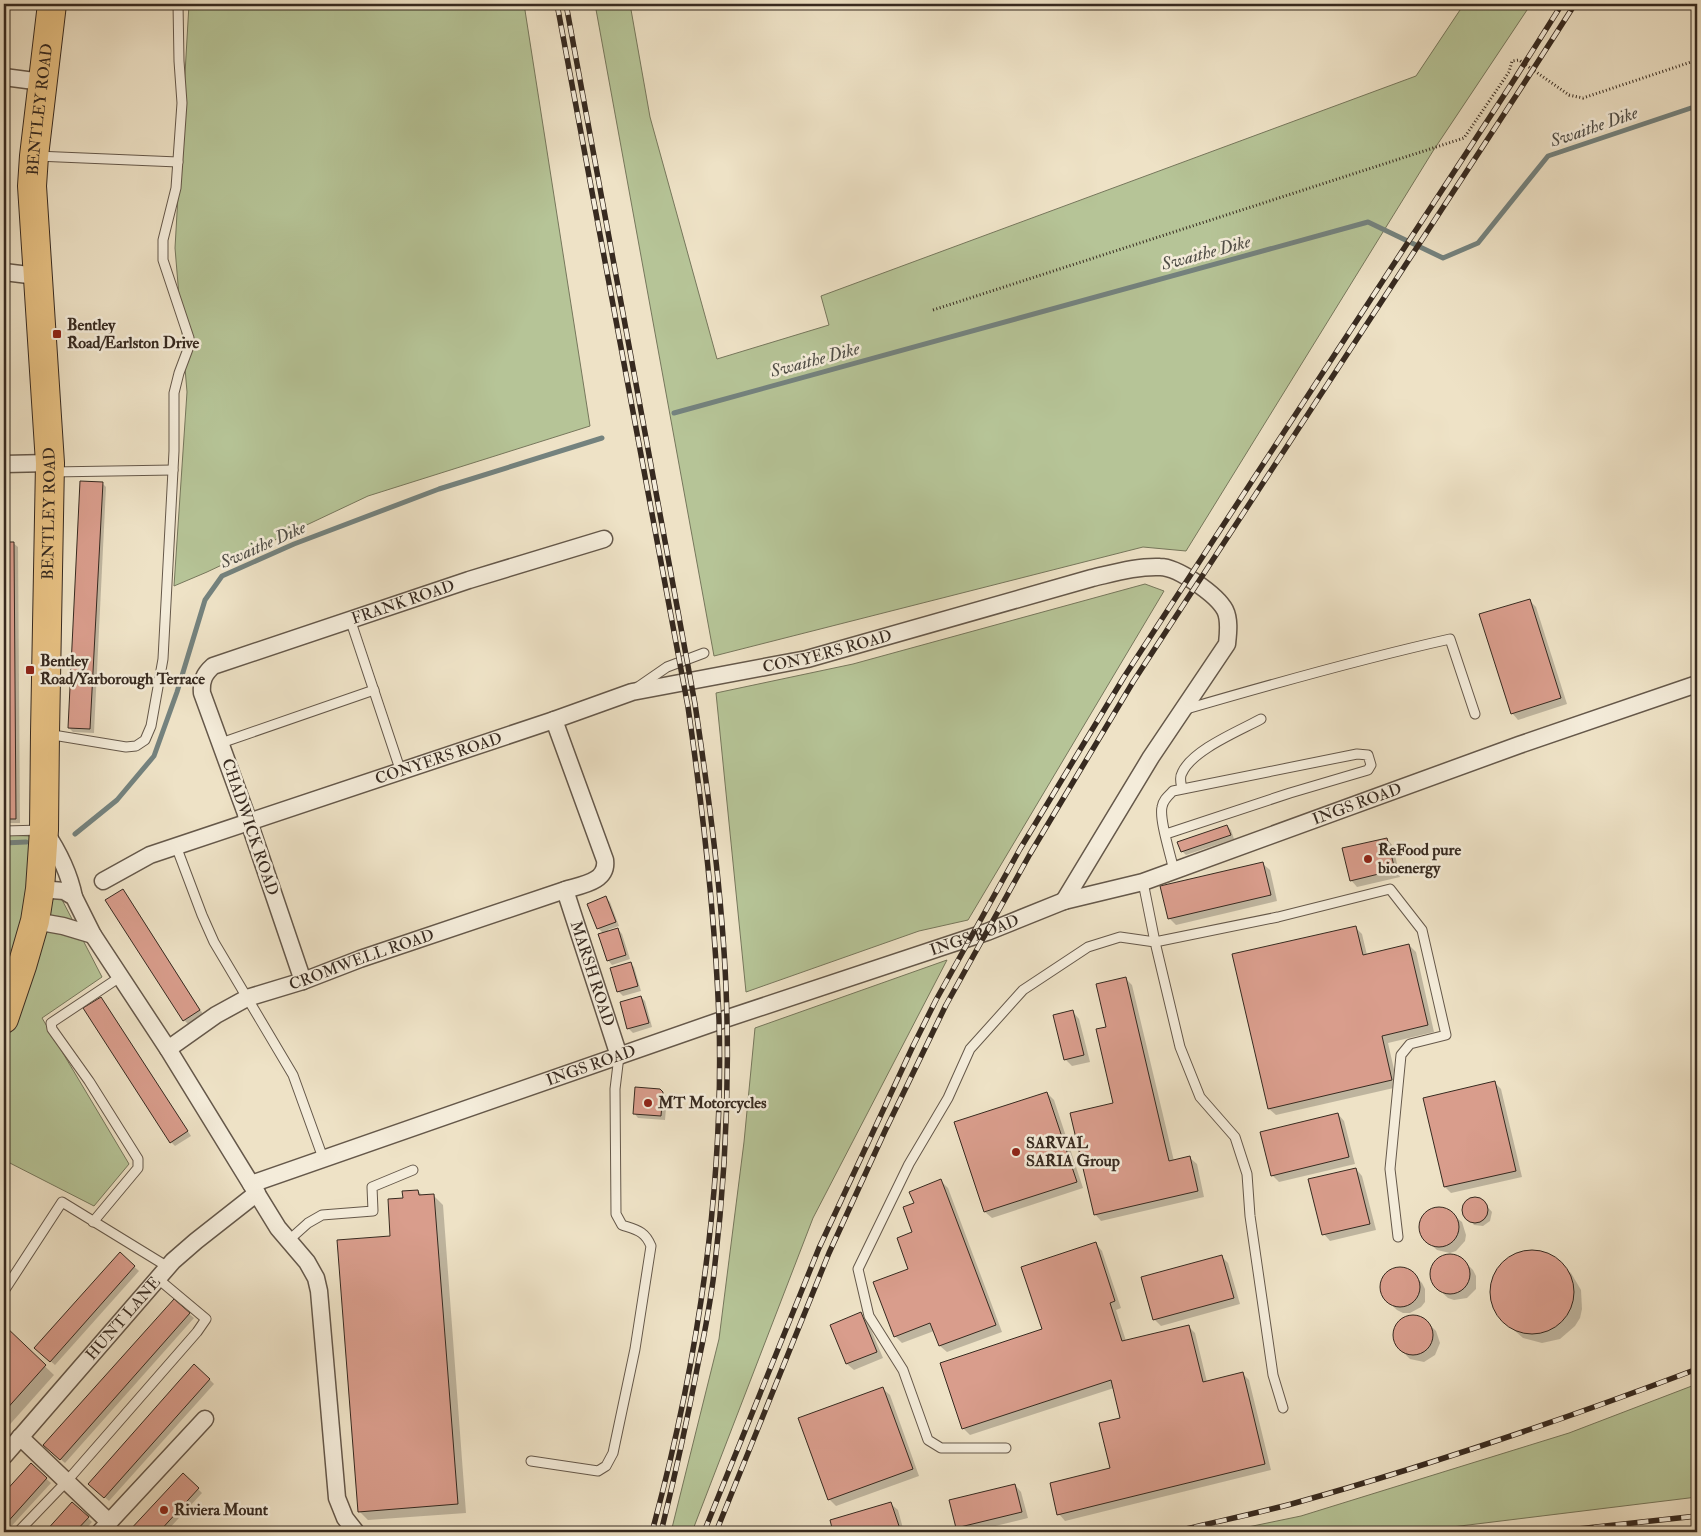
<svg xmlns="http://www.w3.org/2000/svg" width="1701" height="1536" viewBox="0 0 1701 1536" font-family="'IM FELL Double Pica',serif">
  <rect width="100%" height="100%" fill="#eee2c6"/>
  <filter id="stains"><feTurbulence type="fractalNoise" baseFrequency=".004" numOctaves="4"/><feColorMatrix values="0 0 0 0 .2 0 0 0 0 .09 0 0 0 0 .02 0 0 0 .5 -.17"/></filter>
  <radialGradient id="worn" r=".72"><stop offset=".6" stop-color="#630" stop-opacity="0"/><stop offset="1" stop-color="#630" stop-opacity=".3"/></radialGradient>
  <g fill="#b6c497" stroke="#76775c">
    <path d="M189 4H524L590 426 368 496 207 572 174 586 187 392 175 248Z"/>
    <path d="M595 4H630L650 117 717 359 829 325 821 296 1416 76 1464 4H1531L1433 151 1186 551 1143 547 714 656Z"/>
    <path d="M1145 584 1164 591 968 920 919 931 746 992 716 693 853 664Z"/>
    <path d="M4 835 29 836 102 977 42 1018 129 1164 94 1206 4 1160Z"/>
    <path d="M947 960 813 1218 692 1532H671L719 1339 744 1142 755 1028Z"/>
    <path d="M1697 1384V1497L1411 1532H1224L1301 1516 1569 1433Z"/>
  </g>
  <g fill="#0003">
    <path d="M102 483 106 487 94 733 73 732 69 728Z"/>
    <path d="M4 543H13L18 547 20 823H4Z"/>
    <path d="M1529 600 1536 607 1567 704 1518 720 1512 713Z"/>
    <path d="M1227 826 1231 830 1234 839 1186 855 1182 851Z"/>
    <path d="M1387 839 1393 846 1400 877 1357 887 1351 880Z"/>
    <path d="M1263 864 1270 870 1277 901 1176 925 1169 918Z"/>
    <path d="M123 891 127 895 203 1014 188 1024 184 1020Z"/>
    <path d="M606 898 610 902 619 926 608 930V932L618 929 622 934 630 959 612 965 608 960 604 934 598 928Z"/>
    <path d="M1355 927 1362 934 1367 955 1409 945 1416 952 1434 1032 1388 1043 1398 1087 1276 1115 1269 1109Z"/>
    <path d="M630 963 634 967 641 991 623 996 619 992 612 969Z"/>
    <path d="M1126 979 1132 985 1174 1161 1190 1158 1197 1164 1204 1197 1101 1221 1095 1214 1115 1104Z"/>
    <path d="M641 997 645 1001 652 1027 633 1033 629 1029 621 1003Z"/>
    <path d="M100 998 105 1003 191 1136 175 1146 171 1142Z"/>
    <path d="M1073 1012 1079 1019 1090 1062 1072 1066 1065 1059Z"/>
    <path d="M1494 1082 1501 1089 1522 1177 1451 1193 1445 1187Z"/>
    <path d="M660 1090 667 1097 665 1120 638 1118 634 1113Z"/>
    <path d="M1047 1093 1054 1100 1083 1188 992 1218 985 1212 956 1123Z"/>
    <path d="M1338 1114 1344 1121 1355 1164 1279 1182 1272 1175Z"/>
    <path d="M1356 1169 1362 1176 1376 1230 1330 1241 1324 1234Z"/>
    <path d="M941 1181 948 1188 1002 1332 947 1352 940 1346 934 1331 902 1343 895 1336 910 1270 915 1204Z"/>
    <path d="M418 1191 423 1196H434L443 1205 466 1513 368 1520 359 1511 392 1237 404 1199Z"/>
    <path d="M1472 1198 1482 1200 1492 1212 1490 1221 1483 1226 1474 1225 1464 1213V1204L1467 1200Z"/>
    <path d="M1437 1207 1444 1208 1462 1222 1466 1235 1465 1241 1456 1251 1450 1253 1437 1250 1424 1238 1421 1232 1420 1225 1422 1219 1431 1209Z"/>
    <path d="M1096 1244 1102 1251 1121 1308 1116 1310 1126 1341 1188 1326 1195 1333 1207 1382 1243 1374 1249 1380 1271 1470 1065 1521 1059 1514 1112 1469 1122 1419 1114 1388 970 1435 963 1428 1043 1330Z"/>
    <path d="M1524 1252H1534L1553 1258 1571 1273 1581 1290 1582 1309 1580 1318 1575 1326 1560 1339 1542 1343 1523 1338 1505 1322 1498 1315 1494 1306 1492 1296 1495 1277 1506 1261Z"/>
    <path d="M120 1254 139 1271 55 1365 40 1352Z"/>
    <path d="M1448 1255H1455L1466 1263 1473 1270 1476 1276V1289L1467 1298 1454 1300 1448 1298 1435 1286 1432 1279 1433 1266 1442 1257Z"/>
    <path d="M1222 1257 1228 1263 1240 1304 1161 1326 1154 1319Z"/>
    <path d="M1404 1268 1410 1271 1422 1283 1425 1289V1302L1421 1307 1410 1313H1403L1397 1310 1384 1298 1381 1292 1380 1286 1386 1274 1391 1270Z"/>
    <path d="M174 1301 194 1318 65 1463 45 1445Z"/>
    <path d="M861 1314 867 1320 883 1358 854 1370 847 1364 831 1326Z"/>
    <path d="M1418 1317 1424 1319 1436 1331 1440 1343 1435 1355 1424 1362 1410 1359 1398 1347 1395 1340 1396 1327 1399 1322 1405 1318Z"/>
    <path d="M4 1327 54 1375 4 1431Z"/>
    <path d="M209 1379 214 1384 109 1501 90 1484Z"/>
    <path d="M883 1389 890 1395 919 1476 836 1506 829 1499Z"/>
    <path d="M31 1465 51 1483 6 1532H4V1495Z"/>
    <path d="M183 1474 202 1493 166 1532H130Z"/>
    <path d="M1015 1485 1021 1492 1028 1518 971 1532H962L957 1527Z"/>
    <path d="M73 1503 92 1522 83 1532H46Z"/>
    <path d="M891 1504 898 1510 904 1532H835L831 1521Z"/>
  </g>
  <g fill="none" stroke-linecap="round" stroke-linejoin="round">
    <g stroke="#74827e" stroke-width="5">
      <path d="M674 413 1368 222 1443 258 1478 243 1548 156 1697 106"/>
      <path d="M75 834 117 800 154 756 177 692 205 600 222 576 294 544 439 489 602 438"/>
      <path d="M4 843 26 842"/>
    </g>
  </g>
  <g fill="#d99d8c" stroke="#372a20">
    <path d="M80 481 103 482 90 729 68 728Z"/>
    <path d="M4 542H14L16 819H4Z"/>
    <path d="M1530 599 1561 698 1511 714 1479 614Z"/>
    <path d="M1227 825 1231 835 1181 852 1177 842Z"/>
    <path d="M1387 838 1395 870 1350 881 1342 848Z"/>
    <path d="M1263 862 1271 895 1168 919 1160 886Z"/>
    <path d="M123 889 200 1010 183 1021 105 900Z"/>
    <path d="M606 896 616 922 597 929 587 904Z"/>
    <path d="M1356 926 1363 955 1409 944 1428 1025 1382 1036 1392 1080 1268 1109 1232 954Z"/>
    <path d="M618 928 626 955 607 961 598 934Z"/>
    <path d="M631 962 638 986 617 992 610 968Z"/>
    <path d="M1126 977 1169 1161 1190 1156 1198 1191 1094 1215 1070 1113 1113 1103 1096 1029 1106 1027 1096 984Z"/>
    <path d="M641 996 649 1023 627 1029 620 1002Z"/>
    <path d="M101 997 188 1131 170 1143 83 1008Z"/>
    <path d="M1073 1010 1084 1055 1064 1060 1053 1015Z"/>
    <path d="M1495 1081 1516 1171 1444 1187 1423 1098Z"/>
    <path d="M635 1087 660 1089 663 1092 661 1116 633 1114Z"/>
    <path d="M1047 1092 1077 1182 984 1212 954 1122Z"/>
    <path d="M1338 1113 1349 1157 1271 1176 1260 1132Z"/>
    <path d="M1356 1168 1370 1224 1322 1235 1308 1179Z"/>
    <path d="M941 1179 996 1325 939 1346 930 1323 894 1337 873 1282 908 1269 897 1238 912 1232 903 1207 914 1203 909 1192Z"/>
    <path d="M418 1190 419 1195 434 1194 458 1504 358 1512 337 1240 390 1236 388 1199 403 1198 402 1191Z"/>
    <circle cx="1475" cy="1210" r="13"/>
    <circle cx="1439" cy="1227" r="20"/>
    <path d="M1096 1242 1115 1301 1110 1303 1122 1341 1189 1325 1203 1382 1243 1372 1265 1464 1057 1515 1050 1483 1110 1468 1099 1423 1120 1418 1111 1380 962 1429 940 1363 1042 1329 1021 1267Z"/>
    <circle cx="1532" cy="1292" r="42"/>
    <path d="M120 1252 135 1266 50 1362 34 1348Z"/>
    <circle cx="1450" cy="1274" r="20"/>
    <path d="M1222 1255 1234 1298 1153 1320 1141 1277Z"/>
    <circle cx="1400" cy="1287" r="20"/>
    <path d="M174 1299 190 1313 60 1460 43 1445Z"/>
    <path d="M861 1312 877 1352 846 1364 830 1325Z"/>
    <circle cx="1413" cy="1335" r="20"/>
    <path d="M4 1325 46 1365 4 1412Z"/>
    <path d="M194 1364 210 1379 104 1498 88 1484Z"/>
    <path d="M883 1387 913 1469 828 1500 798 1418Z"/>
    <path d="M31 1463 47 1478 4 1526V1493Z"/>
    <path d="M183 1473 199 1488 159 1532H128Z"/>
    <path d="M1015 1484 1022 1512 956 1528 949 1500Z"/>
    <path d="M72 1502 89 1517 75 1532H45Z"/>
    <path d="M891 1502 900 1529 888 1532H833L830 1520Z"/>
  </g>
  <g fill="none" stroke-linecap="round" stroke-linejoin="round">
    <g stroke="#65584a" stroke-width="11">
      <g id="service">
        <path d="M36 156 178 162"/>
        <path d="M52 472 173 470"/>
        <path d="M350 619 401 772"/>
        <path d="M638 687 667 667 704 653"/>
        <path d="M1183 710C1272 684 1360 659 1450 639L1475 714"/>
        <path d="M47 734 126 747 136 746 145 740 151 726 163 659 174 451V393L179 373 188 349 189 338 163 260V240L176 188 182 103 179 61 178 4"/>
        <path d="M221 743 374 690"/>
        <path d="M1182 788C1181 783 1179 778 1182 773 1192 750 1239 731 1261 719"/>
        <path d="M4 831 42 830"/>
        <path d="M1166 834 1290 793 1368 770 1371 765 1368 755 1357 754 1173 791C1168 796 1163 800 1162 807 1159 820 1171 856 1174 871"/>
        <path d="M176 846 202 915 214 942 293 1075 323 1158"/>
        <path d="M1143 882 1155 942 1278 917 1390 889 1422 930 1446 1035 1410 1044 1401 1055 1390 1169 1398 1237"/>
        <path d="M93 1222 138 1168V1159L89 1081 52 1029 51 1023 120 977"/>
        <path d="M289 1240 308 1223 322 1215 373 1211 372 1187 413 1170"/>
        <path d="M4 1291 62 1202 168 1267"/>
        <path d="M1006 1448H941L928 1440 903 1370 869 1316 858 1269 909 1164 948 1098 970 1049 1023 990 1088 947 1120 937 1155 942 1180 1047 1200 1097 1235 1137 1247 1174 1250 1216 1273 1375 1283 1408"/>
        <path d="M531 1461 598 1471 606 1466 613 1453 635 1349 651 1246C645 1231 637 1230 622 1225L616 1214 615 1089 619 1056"/>
        <path d="M18 1532 67 1481 197 1332 206 1319 157 1278"/>
      </g>
    </g>
    <g stroke="#65584a" stroke-width="19">
      <g id="minor">
        <path d="M4 77 42 82"/>
        <path d="M4 272 37 276"/>
        <path d="M4 464 50 463"/>
        <path d="M44 830C59 852 69 872 74 897"/>
        <path id="s1" d="M103 881 150 855 554 720 632 692 807 659 1092 578C1114 573 1138 566 1160 567 1178 567 1217 595 1225 610 1230 620 1228 634 1227 644L1151 757 1064 901"/>
        <path d="M40 889 64 891 74 897 93 935 168 1049 278 1228 307 1262 316 1278 319 1291 337 1498 345 1518 356 1532"/>
        <path id="s2" d="M565 890 619 1056"/>
        <path d="M35 921 63 926 93 935"/>
        <path id="s3" d="M303 981 249 822 202 693C201 681 204 674 213 666L469 580 604 539"/>
        <path id="s4" d="M168 1049 216 1015 247 998 303 981 360 959 565 890C581 885 608 882 605 860L554 720"/>
        <path id="s5" d="M251 1184 719 1021 987 932 1064 901 1143 882 1519 745 1697 684"/>
        <path d="M20 1437 109 1522"/>
        <path id="s6" d="M4 1456 173 1261 196 1241 257 1193"/>
        <path d="M100 1532 205 1419"/>
      </g>
    </g>
    <g stroke="#372a20" stroke-width="30">
      <g id="trunk">
        <path id="s7" d="M4 1019 22 966 35 921 40 889 44 830 45 733 50 463 32 186 34 156 52 4"/>
      </g>
    </g>
    <g stroke="#372a20" stroke-width="3" stroke-dasharray="1 2.5" stroke-linecap="butt">
      <path d="M933 310 1464 138 1509 72 1512 61 1519 60 1569 95 1583 98 1697 60"/>
      <path d="M170 679 189 681"/>
    </g>
    <use href="#service" stroke="#f4ecda" stroke-width="9"/>
    <use href="#minor" stroke="#f4ecda" stroke-width="16"/>
    <use href="#trunk" stroke="#e7c183" stroke-width="28"/>
    <g stroke="#372a20" stroke-width="5.5">
      <g id="rail">
        <path d="M557 4 688 707C703 811 715 914 719 1019 724 1192 697 1366 652 1532"/>
        <path d="M566 4 695 704C709 798 722 893 726 988 730 1085 725 1185 713 1281 709 1309 704 1337 698 1364 687 1421 675 1476 661 1532"/>
        <path d="M704 1532 819 1248 913 1046 936 1000 1020 849 1124 677 1514 80 1562 4"/>
        <path d="M716 1532 829 1253 885 1131 946 1005 1030 854 1133 682 1523 85 1575 4"/>
        <path d="M1173 1532C1214 1522 1255 1514 1295 1503 1431 1465 1565 1419 1697 1369"/>
        <path d="M1550 1532 1697 1516"/>
      </g>
    </g>
    <use href="#rail" stroke="#f4ecda" stroke-width="4" stroke-dasharray="11" stroke-linecap="butt"/>
  </g>
  <g fill="#8f2418" stroke="#f4ecda" stroke-width="2">
    <rect x="52" y="329" width="10" height="10" rx="2.5"/>
    <rect x="25" y="665" width="10" height="10" rx="2.5"/>
    <circle cx="1368" cy="859" r="5"/>
    <circle cx="648" cy="1103" r="5"/>
    <circle cx="1016" cy="1152" r="5"/>
    <circle cx="164" cy="1510" r="5"/>
  </g>
  <g text-anchor="middle" dominant-baseline="central" stroke-width="5" stroke-linejoin="round" paint-order="stroke">
    <g font-size="16" fill="#372a20" stroke="#f4ecda">
      <text stroke="none"><textPath href="#s7" startOffset="916">BENTLEY ROAD</textPath></text>
      <text stroke="none"><textPath href="#s7" startOffset="511">BENTLEY ROAD</textPath></text>
      <text stroke="none"><textPath href="#s3" startOffset="536">FRANK ROAD</textPath></text>
      <text stroke="none"><textPath href="#s1" startOffset="762">CONYERS ROAD</textPath></text>
      <text stroke="none"><textPath href="#s1" startOffset="358">CONYERS ROAD</textPath></text>
      <text stroke="none"><textPath href="#s5" startOffset="1170">INGS ROAD</textPath></text>
      <text transform="translate(250 827) rotate(71)">CHADWICK ROAD</text>
      <text stroke="none"><textPath href="#s5" startOffset="765">INGS ROAD</textPath></text>
      <text stroke="none"><textPath href="#s4" startOffset="215">CROMWELL ROAD</textPath></text>
      <text stroke="none"><textPath href="#s2" startOffset="88">MARSH ROAD</textPath></text>
      <text stroke="none"><textPath href="#s5" startOffset="360">INGS ROAD</textPath></text>
      <text stroke="none"><textPath href="#s6" startOffset="182">HUNT LANE</textPath></text>
    </g>
    <g font-size="16" font-weight="bold" fill="#372a20" stroke="#f4ecda" text-anchor="start">
      <text x="67" y="325">Bentley<tspan x="67" dy="18">Road/Earlston Drive</tspan></text>
      <text x="40" y="661">Bentley<tspan x="40" dy="18">Road/Yarborough Terrace</tspan></text>
      <text x="1378" y="850">ReFood pure<tspan x="1378" dy="18">bioenergy</tspan></text>
      <text x="658" y="1103">MT Motorcycles</text>
      <text x="1026" y="1143">SARVAL<tspan x="1026" dy="18">SARIA Group</tspan></text>
      <text x="174" y="1510">Riviera Mount</text>
    </g>
    <g font-size="18" font-style="italic" fill="#504e47" stroke="#f4ecda">
      <text transform="translate(1594 127) rotate(-19)">Swaithe Dike</text>
      <text transform="translate(1206 253) rotate(-15)">Swaithe Dike</text>
      <text transform="translate(815 360) rotate(-15)">Swaithe Dike</text>
      <text transform="translate(263 545) rotate(-24)">Swaithe Dike</text>
    </g>
  </g>
  <rect width="1701" height="1536" fill="none" stroke="#eee2c6" stroke-width="20"/>
  <rect x="5" y="5" width="1691" height="1526" fill="none" stroke="#372a20" stroke-width="2.5"/>
  <rect x="10" y="10" width="1681" height="1516" fill="none" stroke="#372a20"/>
  <rect width="100%" height="100%" filter="url(#stains)"/>
  <rect width="100%" height="100%" fill="url(#worn)"/>
</svg>
